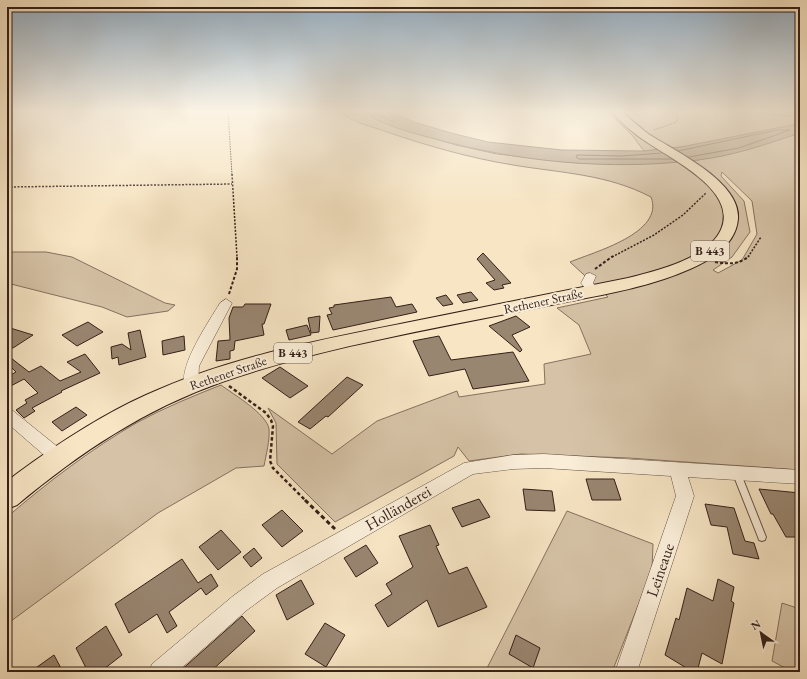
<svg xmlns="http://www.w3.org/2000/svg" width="807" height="679" viewBox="0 0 807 679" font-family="'EB Garamond',serif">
  <rect width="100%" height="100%" fill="#f7e5c4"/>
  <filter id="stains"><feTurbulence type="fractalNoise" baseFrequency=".005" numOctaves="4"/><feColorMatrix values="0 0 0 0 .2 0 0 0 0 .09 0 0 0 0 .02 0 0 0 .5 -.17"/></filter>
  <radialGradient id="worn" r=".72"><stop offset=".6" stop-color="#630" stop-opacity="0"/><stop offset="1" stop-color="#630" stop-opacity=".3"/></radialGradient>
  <g fill="#d6c3a7" stroke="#857160" fill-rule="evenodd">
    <path d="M340 111H362L379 121 404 130 456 145 497 154 578 163 639 164 699 160 681 147 644 151 632 135 607 111H800V470L629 458 521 454 469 461 458 447 454 456 335 522 277 464 276 423 268 408 332 454 377 421 457 391 459 397 545 384 544 364 591 354 579 325 557 308 608 297 570 262C594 252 665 233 651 197 607 174 561 173 513 165 470 158 428 146 387 132 371 126 352 123 340 111ZM722 172 752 201 757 234 742 260 718 273 713 270 732 257 750 232 744 201 721 176Z"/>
    <path d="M7 252H46L72 257 165 303 175 305 168 311 127 317 102 307 7 283Z"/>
    <path d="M221 385C233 394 267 414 269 429 270 440 266 455 264 466L236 468 158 513 7 624V517C48 482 91 449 138 422 164 408 193 396 221 385Z"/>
    <path d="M567 511 653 544 652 570 612 672H485Z"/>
    <path d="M782 603 800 609V672H793L772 661Z"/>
  </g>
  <path fill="#b5a28a" stroke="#816e5c" d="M362 111H389L414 122 451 133 488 142 562 150 644 151 681 147 797 124 800 123V133C767 144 733 156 698 160 610 171 517 162 432 138 408 132 382 125 362 111Z"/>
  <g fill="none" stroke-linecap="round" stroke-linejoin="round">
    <g stroke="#746051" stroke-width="1">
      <path d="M369 111 394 122 395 119 389 115 388 111"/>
      <path d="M678 151 777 130H790L739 148 689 157"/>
      <path d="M662 153 622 156 577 155 576 157 579 159H672"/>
    </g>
  </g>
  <g fill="#998671" stroke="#341f18">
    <path d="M483 253 511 283 502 285 504 288 494 290 486 283 495 280 477 259Z"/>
    <path d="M471 292 478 300 463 303 457 295Z"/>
    <path d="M446 295 453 304 443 306 436 298Z"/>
    <path d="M391 297 396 307 412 304 417 312 333 330 327 315 332 314 329 308 334 307V305Z"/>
    <path d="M245 304H271L264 324H262L264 335 235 341 234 350 230 351V359L216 361 218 341 230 340 229 318 233 307H243Z"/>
    <path d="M320 316 319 332 311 333 308 318Z"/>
    <path d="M516 316 530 327 512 335 522 350 520 352 489 326Z"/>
    <path d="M88 322 103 332 77 346 62 335Z"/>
    <path d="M307 325 311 335 289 340 286 330Z"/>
    <path d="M7 327 33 335 13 348 7 346Z"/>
    <path d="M140 330 146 357 119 365 118 357 112 359 111 347 122 344 131 350 128 333Z"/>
    <path d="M184 336 185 350 163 355 162 341Z"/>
    <path d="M439 336 451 360 513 352 529 381 473 389 465 369 429 376 413 341Z"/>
    <path d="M85 354 100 373 61 391 62 392 32 408 35 411 24 418 16 410 27 403 25 400 38 393 24 379 7 388V377L16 372 7 363 11 358 29 372 41 366 60 381 81 372 67 362Z"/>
    <path d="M280 367 308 386 290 398 262 378Z"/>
    <path d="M347 377 363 385 328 417 326 416 310 429 298 422Z"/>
    <path d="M76 407 87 415 62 431 52 422Z"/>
    <path d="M586 479H614L621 500H592Z"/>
    <path d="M523 489 552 491 555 511 526 510Z"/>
    <path d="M759 489 800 493V537H786L773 514H771Z"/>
    <path d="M479 499 490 517 462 527 452 508Z"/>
    <path d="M705 504 734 508 745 541 754 543 759 559 733 554 727 527 711 525Z"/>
    <path d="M282 510 303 531 282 547 262 525Z"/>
    <path d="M430 525 439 545 436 546 449 574 467 567 487 607 438 627 427 600 388 627 375 605 392 594 386 584 413 567 399 536Z"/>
    <path d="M221 530 241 552 218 570 199 547Z"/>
    <path d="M366 545 378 563 356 577 344 558Z"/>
    <path d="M254 548 262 558 251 567 243 557Z"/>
    <path d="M182 559 198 583 211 574 218 586 206 595 201 588 169 612 177 626 167 633 157 614 129 633 115 604Z"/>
    <path d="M718 579 734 587 731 601 734 603 722 664 702 653 697 672H693L665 655 676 618 679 620 687 588 713 601Z"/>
    <path d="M301 580 314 604 287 620 276 595Z"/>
    <path d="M242 616 255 631 210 672H179Z"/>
    <path d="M325 623 345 635 326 667 305 654Z"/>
    <path d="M106 626 122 655 100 672H88L76 648Z"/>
    <path d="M516 635 540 648 533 668 509 654Z"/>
    <path d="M54 655 63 672H30Z"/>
  </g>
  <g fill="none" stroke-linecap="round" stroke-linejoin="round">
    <g stroke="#655043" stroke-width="2">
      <g id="service">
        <path d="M748 111 800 114V116L749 112Z"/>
        <path d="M737 471 740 472 741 474 766 537 765 540 762 541 759 540 758 537 733 474 734 472Z"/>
      </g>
    </g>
    <g stroke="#655043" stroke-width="1">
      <g id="minor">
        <path d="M590 273 596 276 593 283 598 290 592 293 588 292 581 283 586 274Z"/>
        <path d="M226 299 232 303 199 366 198 385 196 389 191 390 186 389C175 370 210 320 220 303Z"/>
        <path d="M7 408 12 410 64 452 66 457 64 462 58 464 52 462 7 423Z"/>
        <path d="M544 454 800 470V484L688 477 694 496 637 672H615L676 496 671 476 544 468 513 469 473 474 277 588 247 610 177 672H149L152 664 233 596 263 574 464 463 513 455Z"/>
      </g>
    </g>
    <g stroke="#341f18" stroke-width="2">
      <path id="primary" d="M612 111H622C630 119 638 126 647 133 674 151 741 181 738 219 736 244 711 260 690 269 645 289 594 296 546 306 438 328 326 346 222 382 145 409 79 453 17 505L7 509V482L15 475C56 445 99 416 146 395 226 358 314 341 400 324 476 309 552 293 628 278 656 271 711 258 722 227 736 187 664 156 638 136 629 129 619 121 612 111Z"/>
    </g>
    <g stroke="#341f18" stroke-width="1" stroke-dasharray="1.5 1" stroke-linecap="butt">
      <path d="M228 111 232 175"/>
      <path d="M654 130 677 122V111"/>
    </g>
    <g stroke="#341f18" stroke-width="1.5" stroke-dasharray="2 1.5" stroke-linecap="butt">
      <path d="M232 174 237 257"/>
      <path d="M7 187 232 184"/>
      <path d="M612 257 654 235 683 215 706 193"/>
      <path d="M748 257 761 237"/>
    </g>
    <g stroke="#341f18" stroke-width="2" stroke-dasharray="3 2" stroke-linecap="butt">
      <path d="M715 262C728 264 739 265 749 256"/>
      <path d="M595 269 613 256"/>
      <path d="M229 294 237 269V256"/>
    </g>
    <path stroke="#341f18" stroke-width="2.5" stroke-dasharray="3.5 2.5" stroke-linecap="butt" d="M229 386 266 413 271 420 273 426 270 461 273 468 306 501"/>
    <path stroke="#341f18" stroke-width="3" stroke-dasharray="4.5 3" stroke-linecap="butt" d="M305 500 335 529"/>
    <use href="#service" fill="#faeed9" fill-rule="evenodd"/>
    <use href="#minor" fill="#faeed9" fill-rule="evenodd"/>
    <use href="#primary" fill="#f7e5c4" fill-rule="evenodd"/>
  </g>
  <linearGradient id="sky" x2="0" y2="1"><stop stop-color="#93adc2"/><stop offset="0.54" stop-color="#fbf3e4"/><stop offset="1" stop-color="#fbf3e4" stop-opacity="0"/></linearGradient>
  <rect width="807" height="206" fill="url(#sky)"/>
  <g text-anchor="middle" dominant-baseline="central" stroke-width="4" stroke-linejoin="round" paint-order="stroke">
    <g fill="#faeed9" stroke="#6f5d52" stroke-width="1">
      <rect x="691" y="241" width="38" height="20" rx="3"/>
      <rect x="274" y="343" width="38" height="20" rx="3"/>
    </g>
    <g font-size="12" font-weight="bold" fill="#341f18">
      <text x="710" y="251">B 443</text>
      <text x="293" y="353">B 443</text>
    </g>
    <g font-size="13" fill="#341f18" stroke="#faeed9">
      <text transform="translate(543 301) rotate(-12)">Rethener Straße</text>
      <text transform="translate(228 373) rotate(-19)">Rethener Straße</text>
    </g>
    <g font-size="16" fill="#341f18" stroke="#faeed9">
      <text transform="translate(398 508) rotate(-30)">Holländerei</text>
      <text transform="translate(660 570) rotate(-71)">Leineaue</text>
    </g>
  </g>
  <rect width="807" height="679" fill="none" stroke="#f7e5c4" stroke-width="24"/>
  <rect x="8" y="8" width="791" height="663" fill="none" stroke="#341f18" stroke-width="2"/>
  <rect x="12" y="12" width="783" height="655" fill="none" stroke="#341f18"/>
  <g transform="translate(761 633) rotate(327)" stroke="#faeed9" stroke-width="3" paint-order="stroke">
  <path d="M0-3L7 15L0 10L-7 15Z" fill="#341f18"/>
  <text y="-6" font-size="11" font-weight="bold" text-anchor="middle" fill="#341f18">N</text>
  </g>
  <rect width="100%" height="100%" filter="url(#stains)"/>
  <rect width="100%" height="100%" fill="url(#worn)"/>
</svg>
